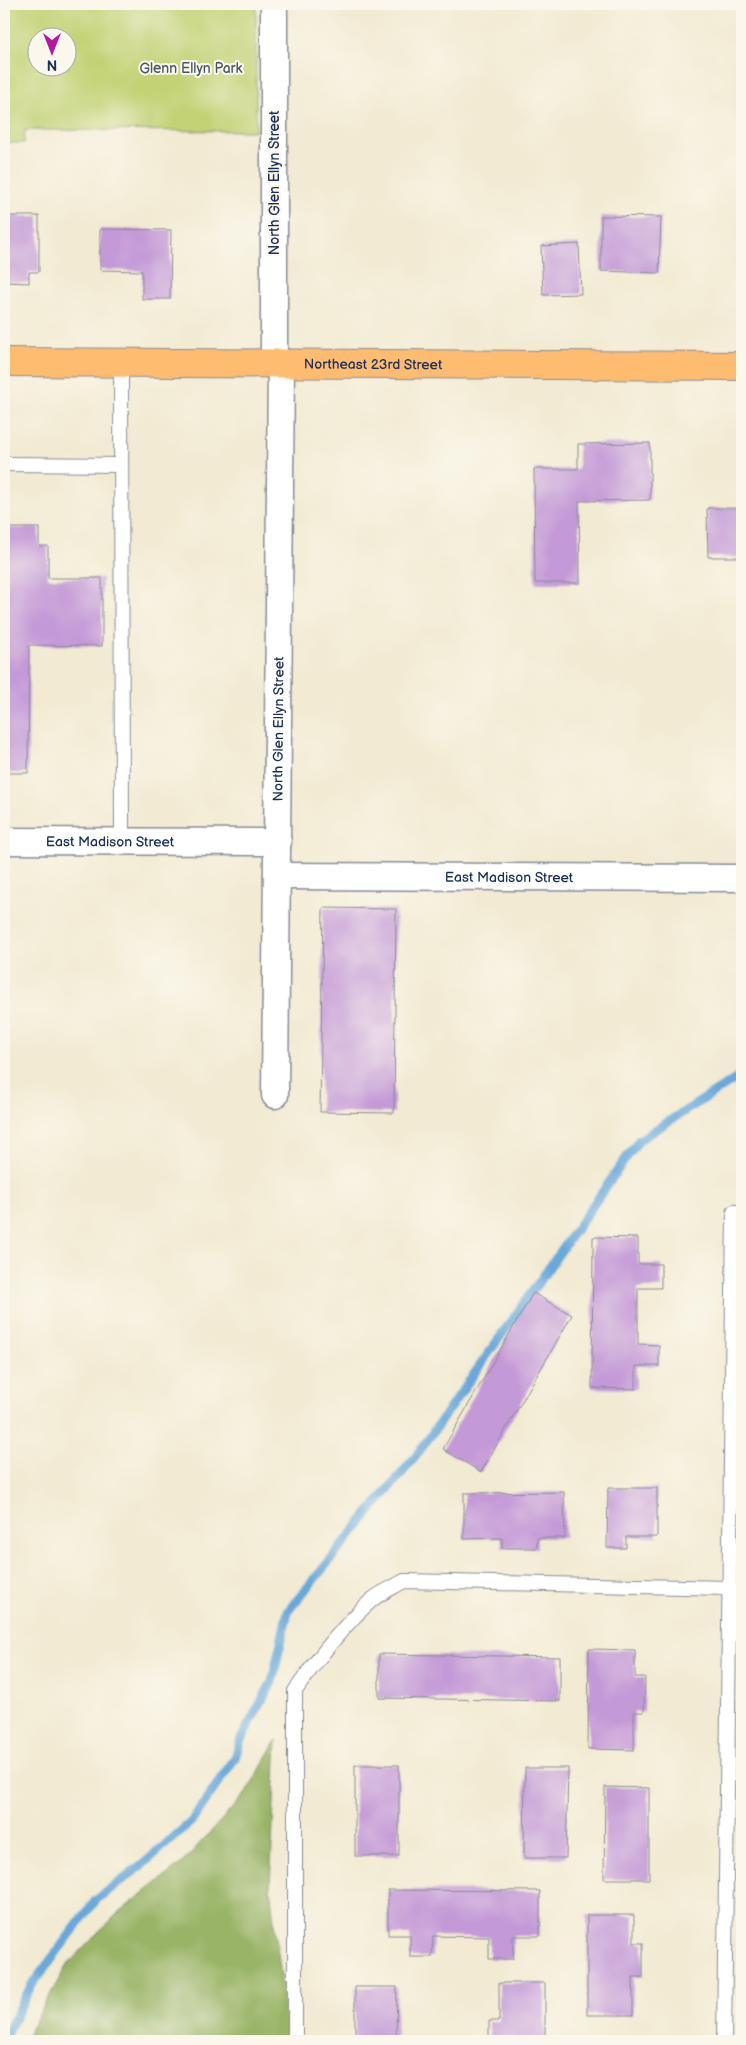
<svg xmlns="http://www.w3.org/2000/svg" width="746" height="2045" viewBox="0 0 746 2045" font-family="'Balsamiq Sans',sans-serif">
  <rect width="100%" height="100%" fill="#fbf7ec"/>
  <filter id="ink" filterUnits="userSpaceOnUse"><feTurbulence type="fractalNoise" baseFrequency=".02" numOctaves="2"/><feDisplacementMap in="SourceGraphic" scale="10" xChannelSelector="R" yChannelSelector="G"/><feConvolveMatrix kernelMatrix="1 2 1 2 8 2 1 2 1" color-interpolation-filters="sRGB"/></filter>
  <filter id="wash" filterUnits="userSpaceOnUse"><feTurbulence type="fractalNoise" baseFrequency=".0096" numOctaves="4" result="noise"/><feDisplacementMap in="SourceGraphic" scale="20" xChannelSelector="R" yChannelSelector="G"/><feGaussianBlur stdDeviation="1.12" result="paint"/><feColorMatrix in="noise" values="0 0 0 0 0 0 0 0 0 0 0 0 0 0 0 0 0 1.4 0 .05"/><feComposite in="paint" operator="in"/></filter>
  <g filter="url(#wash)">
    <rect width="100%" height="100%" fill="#f2ead2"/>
    <path fill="#c2d274" stroke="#6e8069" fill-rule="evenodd" d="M4 4H256V131L25 130 24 143H4ZM38 38H68V68H38Z"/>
    <path fill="#99b466" stroke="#5a7262" d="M277 1740 270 1888 287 2026V2041H24L67 1965 117 1914 182 1863 246 1793Z"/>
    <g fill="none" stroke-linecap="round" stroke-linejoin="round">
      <path stroke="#67a8da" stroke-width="9" d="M4 2039 31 1986 96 1900 141 1866 192 1821 235 1758 241 1739 272 1682 288 1611 416 1456 639 1140 742 1075"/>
    </g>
    <g id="blocks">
      <g fill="#c399d7">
        <path d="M4 216H39V272H29V283L5 282Z"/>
        <path d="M601 216 661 217 659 273 601 271Z"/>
        <path d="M100 229 171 230 170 299H142V271L100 270Z"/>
        <path d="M579 244 581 294 543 295 541 246Z"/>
        <path d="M650 443V500L579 501 580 583H535L534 469H578V444Z"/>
        <path d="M707 508H742V557H708Z"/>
        <path d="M4 528H39V546H48V578H102V646L29 645 28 773H4Z"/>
        <path d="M323 908 396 909 394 1113 320 1112Z"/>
        <path d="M593 1237 638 1238V1264H661V1288H638V1344L659 1345V1366H636V1389L592 1388Z"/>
        <path d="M533 1293 572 1315 481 1472 443 1449Z"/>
        <path d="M608 1488H657V1537H626V1548H607Z"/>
        <path d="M564 1492 565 1538H537V1548H502V1538L464 1539V1493Z"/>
        <path d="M589 1649 635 1650V1677H645L644 1712H634V1750L588 1749Z"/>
        <path d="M379 1654 560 1657V1701L379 1698Z"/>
        <rect x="355" y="1765" width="44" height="91"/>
        <path d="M525 1768H568L566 1858H524Z"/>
        <path d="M605 1787 649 1788V1879H604Z"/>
        <path d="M388 1890 540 1891V1936H513V1959H489V1937L433 1936 432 1957H410V1935H388Z"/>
        <path d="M587 1915H634V1943H643V1977H633V2015H587Z"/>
        <path d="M499 1983H545V2041H489V2021H499Z"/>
        <path d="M355 1987H397L396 2041H355Z"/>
      </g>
    </g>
  </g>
  <g filter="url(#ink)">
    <use href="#blocks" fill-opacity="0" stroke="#868c98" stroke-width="1"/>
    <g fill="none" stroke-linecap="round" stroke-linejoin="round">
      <g stroke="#868c98" stroke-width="16">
        <g id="service">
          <path d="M121 362 122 841"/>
          <path d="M4 464 121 465"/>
          <path d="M295 2041V1691C318 1658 343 1625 373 1599 382 1592 394 1587 404 1581L729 1588"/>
          <path d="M724 2041 734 1212H742"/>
        </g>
      </g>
      <g stroke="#868c98" stroke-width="29">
        <g id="minor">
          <path d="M274 363V4"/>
          <path id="s1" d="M4 841 278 842"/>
          <path id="s2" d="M277 876 742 878"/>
          <path id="s3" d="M275 1095 281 363"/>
        </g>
      </g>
      <g stroke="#868c98" stroke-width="30">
        <g id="primary">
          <path id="s4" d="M4 362 742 366"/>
        </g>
      </g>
      <use href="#service" stroke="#fff" stroke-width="14"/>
      <use href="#minor" stroke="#fff" stroke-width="26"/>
      <use href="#primary" stroke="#fdbc70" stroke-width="28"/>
    </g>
  </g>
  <g text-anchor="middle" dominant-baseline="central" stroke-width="4" stroke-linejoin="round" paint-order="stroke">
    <g font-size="14" fill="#455864" stroke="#fbf7ec">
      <text x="191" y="68">Glenn Ellyn Park</text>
    </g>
    <g font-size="14" fill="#1b2f5e" stroke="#fbf7ec">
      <text transform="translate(274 183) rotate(-90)">North Glen Ellyn Street</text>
      <text stroke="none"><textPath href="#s4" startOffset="369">Northeast 23rd Street</textPath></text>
      <text stroke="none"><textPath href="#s3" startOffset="366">North Glen Ellyn Street</textPath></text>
      <text stroke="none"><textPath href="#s1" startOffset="106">East Madison Street</textPath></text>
      <text stroke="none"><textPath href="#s2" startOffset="232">East Madison Street</textPath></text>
    </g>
  </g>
  <rect width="746" height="2045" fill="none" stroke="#fbf7ec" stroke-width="20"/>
  <g transform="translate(52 52) rotate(180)"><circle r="24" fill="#fbf7ec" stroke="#a1a7b3"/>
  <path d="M0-4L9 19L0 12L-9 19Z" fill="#b5179e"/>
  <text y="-8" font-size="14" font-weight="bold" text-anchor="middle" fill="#1b2f5e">N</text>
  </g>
</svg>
